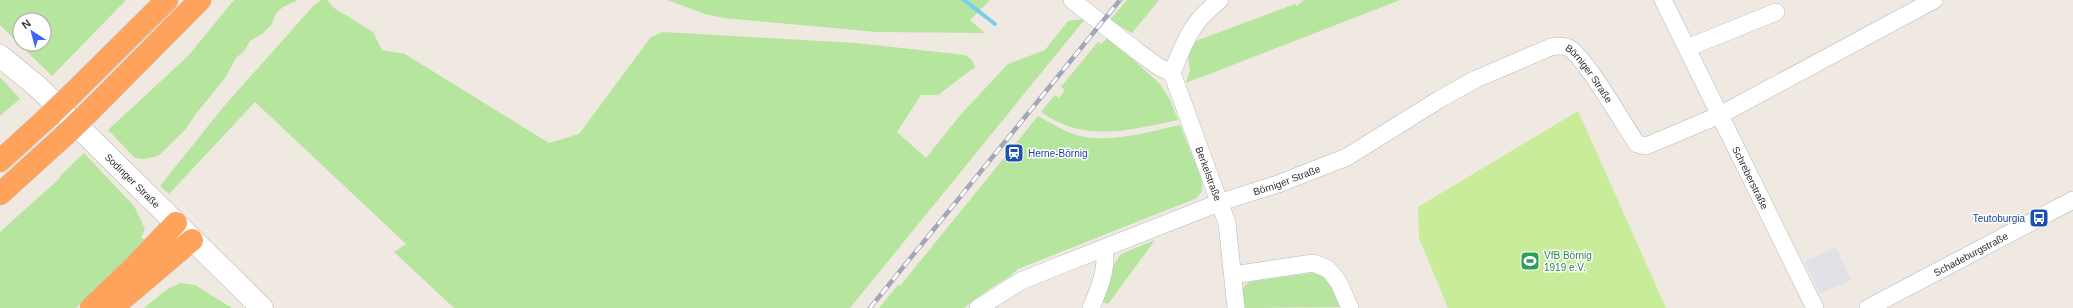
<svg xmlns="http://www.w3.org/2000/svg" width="2073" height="308" viewBox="0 0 2073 308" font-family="Arial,sans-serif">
  <rect width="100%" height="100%" fill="#efe9e1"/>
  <path fill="#e3e1e8" d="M1836 247 1851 280 1820 294 1805 262Z"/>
  <g fill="#b6e59e" fill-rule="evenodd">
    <path d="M0 0H126L52 76 0 25ZM20 20H44V44H20Z"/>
    <path d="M234 0H298L283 7 276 13 272 24 262 34 250 41 245 50 236 58 225 78 195 115 185 130 158 156 144 159 135 158 108 130 189 55Z"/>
    <path d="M321 0H327L334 8 373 32 382 50 405 54 549 143 579 134 651 37 663 32 856 43 965 55 972 60 975 67 938 95H921L897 132 926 158 962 113 1008 64 1045 50 1068 21 1085 19 850 308H454L394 252 406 244 255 102 169 194 160 186 225 105 314 5Z"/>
    <path d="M667 0H990L970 20 985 33 877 32 723 18 705 14Z"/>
    <path d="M1127 0H1159L1132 33 1110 20Z"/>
    <path d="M1304 0H1400L1186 83 1190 70 1187 49 1188 44 1295 4 1297 6Z"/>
    <path d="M1108 37 1160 84 1170 100 1178 120C1130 130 1084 143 1041 112L1055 95 1059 98 1065 90 1061 87 1098 42 1101 44Z"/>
    <path d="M0 77 20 99 0 116Z"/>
    <path d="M1038 116C1051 123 1065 132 1080 136 1111 143 1149 132 1180 125L1202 180V191L1197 198 1018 269 1009 277 991 288 964 308H879L898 285 900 286Z"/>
    <path d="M84 153 134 206 145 229 141 238 146 240 130 258 76 308H0V232L59 179 61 175Z"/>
    <path d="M1155 240 1108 304 1102 302 1115 263 1121 254Z"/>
    <path d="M1312 273C1330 275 1334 293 1340 307L1241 308V290L1249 282Z"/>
    <path d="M181 283 195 285 232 308H144L169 288Z"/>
  </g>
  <path fill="#c9ec9a" d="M1578 111 1666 308H1448L1419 238 1418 207Z"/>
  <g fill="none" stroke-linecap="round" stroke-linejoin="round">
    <path stroke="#75cff0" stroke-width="4" d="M964 0 995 24"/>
    <g stroke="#b4b7c1" stroke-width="18">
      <g id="minor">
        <path d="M1072 0 1137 51 1159 67 1172 73"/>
        <path id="s1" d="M1220 0C1191 22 1185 41 1172 73L1227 223 1236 308"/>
        <path id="s2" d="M1663 0 1815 308"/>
        <path d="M1687 48 1776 12"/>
        <path d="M1233 275 1313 263 1328 269 1334 276 1339 283 1350 308"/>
        <path id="s3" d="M978 308 1021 281 1058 266 1221 202 1278 184 1347 157 1440 99 1476 79 1551 47C1557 46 1564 45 1569 48 1586 58 1624 125 1637 144L1646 146 1720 115 1934 0"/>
        <path d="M1091 308C1099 288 1108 270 1104 248"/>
        <path id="s4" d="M1868 308 2073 200"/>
      </g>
    </g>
    <g stroke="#b4b7c1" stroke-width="23">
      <g id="secondary">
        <path id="s5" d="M0 56 38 87 262 308"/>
      </g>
    </g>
    <g stroke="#c9c9c9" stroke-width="23">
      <g id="motorway">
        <path d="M72 94 167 0"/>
        <path d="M90 111 200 0"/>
        <path d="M0 161 47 118"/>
        <path d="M0 194 65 135"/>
        <path d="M91 308 132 269 176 223"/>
        <path d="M112 308 192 240"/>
      </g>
    </g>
    <use href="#minor" stroke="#fff" stroke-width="17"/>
    <use href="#secondary" stroke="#fff" stroke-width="22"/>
    <use href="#motorway" stroke="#ffa35c" stroke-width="22"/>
    <g stroke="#a3a6b8" stroke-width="4.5">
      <path id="rail" d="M870 308 1120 0"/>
    </g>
    <use href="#rail" stroke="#fff" stroke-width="3" stroke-dasharray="9" stroke-linecap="butt"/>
    <g stroke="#c9c9c9" stroke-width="23" stroke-linecap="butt">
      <g id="motorway-bridge">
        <path d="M47 118 72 94"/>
        <path d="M65 135 90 111"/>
      </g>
    </g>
    <use href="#motorway-bridge" stroke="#ffa35c" stroke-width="22"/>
  </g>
  <defs>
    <g id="station-square" transform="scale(1)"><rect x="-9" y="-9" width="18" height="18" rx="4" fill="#1a4fb4" stroke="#fff"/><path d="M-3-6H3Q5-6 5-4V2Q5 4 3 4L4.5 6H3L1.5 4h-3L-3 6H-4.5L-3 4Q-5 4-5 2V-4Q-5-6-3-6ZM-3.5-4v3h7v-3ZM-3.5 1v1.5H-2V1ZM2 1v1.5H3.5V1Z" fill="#fff"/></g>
    <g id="bus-square" transform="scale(1)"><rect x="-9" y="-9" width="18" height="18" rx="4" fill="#1a4fb4" stroke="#fff"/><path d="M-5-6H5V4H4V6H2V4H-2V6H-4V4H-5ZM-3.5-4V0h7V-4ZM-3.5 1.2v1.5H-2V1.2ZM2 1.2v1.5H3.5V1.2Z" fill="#fff"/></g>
    <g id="stadium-square" transform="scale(1)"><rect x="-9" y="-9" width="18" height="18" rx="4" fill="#2e9e5b" stroke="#fff"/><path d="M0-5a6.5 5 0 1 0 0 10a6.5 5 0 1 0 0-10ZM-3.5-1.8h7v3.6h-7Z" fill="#fff"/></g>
  </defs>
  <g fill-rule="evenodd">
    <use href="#station-square" x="1014" y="153"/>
    <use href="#bus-square" x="2039" y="218"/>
    <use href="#stadium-square" x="1530" y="261"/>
  </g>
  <g text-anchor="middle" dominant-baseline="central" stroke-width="3" stroke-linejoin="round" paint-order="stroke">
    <g font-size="10" fill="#2e2e2e" stroke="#fff">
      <text stroke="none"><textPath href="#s3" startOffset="683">Börniger Straße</textPath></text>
      <text stroke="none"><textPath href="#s1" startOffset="196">Berkelstraße</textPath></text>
      <text stroke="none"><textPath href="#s2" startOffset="198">Schreberstraße</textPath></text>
      <text stroke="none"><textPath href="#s5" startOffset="182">Sodinger Straße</textPath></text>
      <text stroke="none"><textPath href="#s3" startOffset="335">Börniger Straße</textPath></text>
      <text stroke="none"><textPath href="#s4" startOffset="116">Schadeburgstraße</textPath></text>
    </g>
    <g font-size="10" fill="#164399" stroke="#fff" text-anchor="start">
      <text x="1028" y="153">Herne-Börnig</text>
      <text x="2025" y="218" text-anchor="end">Teutoburgia</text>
    </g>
    <g font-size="10" fill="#27864d" stroke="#fff" text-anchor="start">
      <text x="1544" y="255">VfB Börnig<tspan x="1544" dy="12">1919 e.V.</tspan></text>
    </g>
  </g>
  <g transform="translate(32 32) rotate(324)"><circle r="19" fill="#ffffff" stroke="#ababab"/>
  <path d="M0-3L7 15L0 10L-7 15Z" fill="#4264fb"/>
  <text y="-6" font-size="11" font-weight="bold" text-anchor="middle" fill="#2e2e2e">N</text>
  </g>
</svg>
